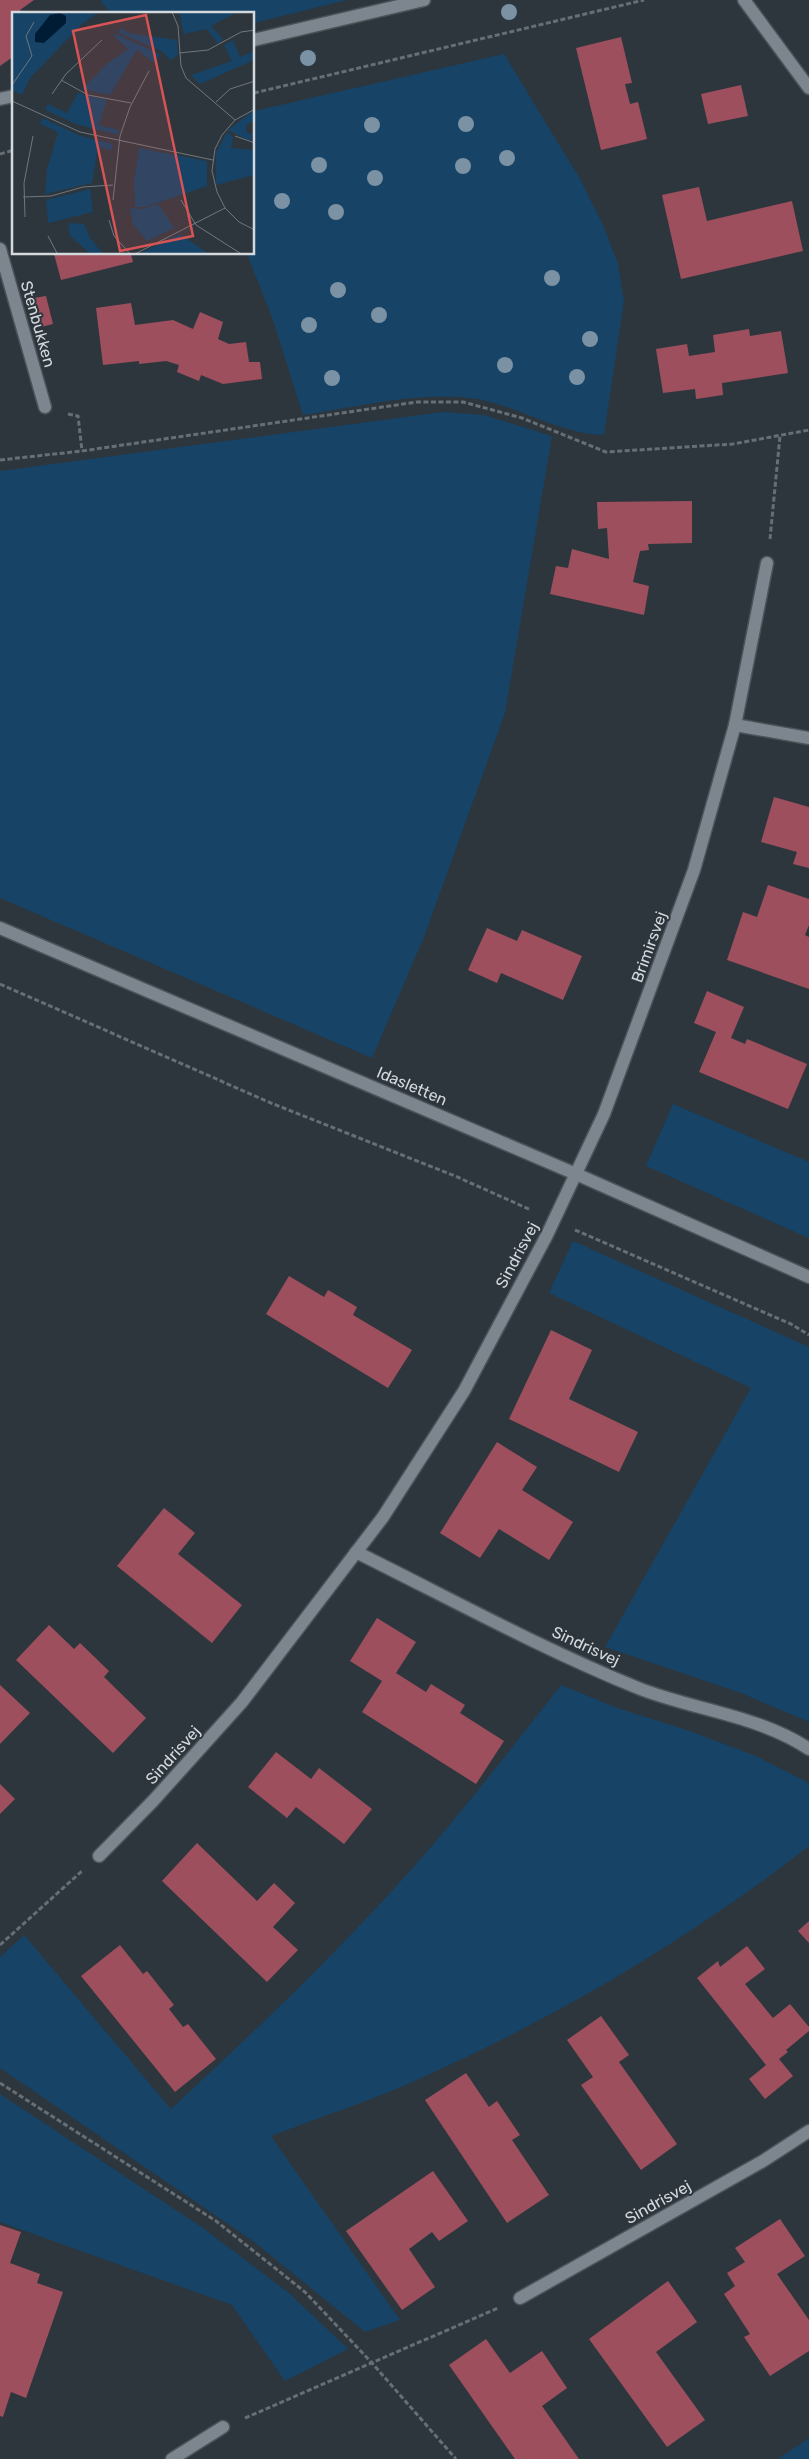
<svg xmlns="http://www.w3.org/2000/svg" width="809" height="2459" viewBox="0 0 809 2459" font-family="Rubik,sans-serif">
  <rect width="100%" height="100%" fill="#2e363d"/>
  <g fill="#164366">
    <path d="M100 0H347L254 23V14H111Z"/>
    <path d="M504 54 580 179 604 227 618 264 624 301 604 435C560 434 520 407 477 399 422 390 358 407 303 415L272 317 247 254H254V111Z"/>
    <path d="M443 412 483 415 552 436 505 713 424 937 372 1058 0 898V471Z"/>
    <path d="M673 1104 809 1162V1238L646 1166Z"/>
    <path d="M573 1241 809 1347V1722L741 1693 605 1647 751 1388 549 1293Z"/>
    <path d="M561 1685 620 1709 687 1730 756 1756 805 1781 809 1784V1846C684 1943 554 2019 410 2083 365 2103 317 2118 271 2136L400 2320 365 2332 253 2241 0 2068V1957L24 1935 171 2109C242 2043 312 1977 378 1906 444 1836 502 1760 561 1685Z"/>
    <path d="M0 2094 203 2228 289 2293 348 2349 285 2381 232 2305 0 2222Z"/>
    <path d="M809 2438V2459H778Z"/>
  </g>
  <g fill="#9d4f5d">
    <path d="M0 0H34L20 10 23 14H14V56L0 66Z"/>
    <path d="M621 37 632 83 625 84 630 104 638 102 647 139 601 150 576 48Z"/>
    <path d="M741 85 748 116 708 124 701 94Z"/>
    <path d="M699 187 707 221 792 201 803 251 681 279 662 195Z"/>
    <path d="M54 254H131L133 262 61 280Z"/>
    <path d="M46 296 53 324 41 327 34 298Z"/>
    <path d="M131 303 135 325 173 320 193 329 200 312 223 322 218 339 229 344 246 342 249 362H260L262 379 223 384 201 375 199 381 177 372 179 365 166 361 139 364V361L103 365 96 308Z"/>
    <path d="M749 329 750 336 781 331 788 373 722 383 723 395 696 399 695 389 663 393 656 349 687 344 689 356 715 352 713 335Z"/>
    <path d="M692 501V543L648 544 649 550 640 551 633 582 649 586 644 615 550 594 556 566 568 568 572 549 609 559 607 528 598 529 597 502Z"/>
    <path d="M774 797 809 807V868L793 864 797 852 761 842Z"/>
    <path d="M768 885 809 899V925L805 935 809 937V989L727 960 743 912 757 917Z"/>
    <path d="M487 928 517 941 522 930 582 956 563 1000 501 973 497 983 468 970Z"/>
    <path d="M707 991 744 1007 731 1038 745 1044 747 1039 807 1064 788 1109 699 1072 716 1032 694 1023Z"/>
    <path d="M289 1276 324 1297 328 1290 357 1307 353 1315 412 1350 388 1388 266 1314Z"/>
    <path d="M551 1330 592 1350 569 1399 638 1432 619 1472 509 1419Z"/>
    <path d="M497 1442 537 1467 522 1490 573 1522 549 1560 499 1529 480 1558 440 1533Z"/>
    <path d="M164 1508 195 1533 178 1554 242 1605 212 1643 117 1566Z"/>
    <path d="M377 1618 416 1642 396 1673 426 1692 431 1684 465 1705 460 1713 504 1741 476 1784 362 1712 382 1681 350 1661Z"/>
    <path d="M49 1625 74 1649 80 1643 109 1671 104 1677 146 1718 113 1753 16 1660Z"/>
    <path d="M0 1685 30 1713 0 1744Z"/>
    <path d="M276 1752 311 1779 319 1768 372 1809 344 1844 296 1807 287 1818 248 1787Z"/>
    <path d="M0 1784 15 1799 0 1814Z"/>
    <path d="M197 1843 257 1901 274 1883 295 1903 273 1927 298 1950 267 1982 162 1881Z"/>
    <path d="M809 1921V1943L798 1931Z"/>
    <path d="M120 1945 143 1974 147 1971 174 2005 169 2009 183 2027 188 2024 216 2059 175 2092 81 1976Z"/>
    <path d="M747 1946 765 1969 745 1984 773 2018 790 2004 809 2027V2031L786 2050 788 2052 779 2059 793 2076 765 2099 749 2079 766 2065 697 1978 718 1961 720 1967Z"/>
    <path d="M601 2016 629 2055 619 2062 677 2144 641 2170 581 2085 593 2077 567 2040Z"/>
    <path d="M466 2073 489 2107 497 2101 520 2135 512 2140 549 2195 507 2223 425 2100Z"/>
    <path d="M433 2171 468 2221 439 2241 432 2232 409 2249 435 2287 402 2310 346 2231Z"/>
    <path d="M780 2219 805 2256 777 2274 809 2320V2351L770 2376 744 2337 750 2334 724 2294 735 2286 727 2273 745 2262 735 2248Z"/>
    <path d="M0 2225 21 2232 10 2263 40 2274 37 2283 63 2292 26 2398 11 2392 3 2417 0 2416Z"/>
    <path d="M668 2281 697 2322 656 2352 705 2420 667 2447 589 2339Z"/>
    <path d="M486 2339 510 2373 542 2351 567 2388 542 2406 579 2459H515L449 2365Z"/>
  </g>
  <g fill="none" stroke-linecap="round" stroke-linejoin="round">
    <g stroke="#4b5258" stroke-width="15">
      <g id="minor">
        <path d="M744 0 809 88"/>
        <path d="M254 40 424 0"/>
        <path d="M0 99 14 96"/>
        <path d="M0 249 45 407"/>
        <path d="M735 725 809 738"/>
        <path d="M0 928 576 1174 809 1277"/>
        <path d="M356 1552C449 1598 542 1649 638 1688 693 1710 758 1715 809 1749"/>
        <path d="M99 1856 153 1801 242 1702 383 1517 464 1391 547 1235 604 1114 694 870 735 725 767 563"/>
        <path d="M520 2298 763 2161 809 2131"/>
        <path d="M172 2459 223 2427"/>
      </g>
    </g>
    <g stroke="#676e74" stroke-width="3" stroke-dasharray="5 2.5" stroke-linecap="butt">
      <path d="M254 93 644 0"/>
      <path d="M0 154 14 150"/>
      <path d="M68 414 78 416 82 451"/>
      <path d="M0 460 82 451 417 402H463L522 418 606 452 733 444 809 430"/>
      <path d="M770 539 780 436"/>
      <path d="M0 984 271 1103 455 1176 531 1210"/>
      <path d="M575 1230 791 1324 809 1335"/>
      <path d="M0 1945 82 1871"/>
      <path d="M0 2083 216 2221 305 2292 372 2363 456 2459"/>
      <path d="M245 2418 498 2308"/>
    </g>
    <use href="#minor" stroke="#7d868e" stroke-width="12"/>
  </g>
  <g fill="#7b91a4">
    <circle cx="509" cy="12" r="8"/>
    <circle cx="308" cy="58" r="8"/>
    <circle cx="466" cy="124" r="8"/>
    <circle cx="372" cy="125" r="8"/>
    <circle cx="507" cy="158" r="8"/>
    <circle cx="319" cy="165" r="8"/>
    <circle cx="463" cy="166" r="8"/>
    <circle cx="375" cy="178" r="8"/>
    <circle cx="282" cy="201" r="8"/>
    <circle cx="336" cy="212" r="8"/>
    <circle cx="552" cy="278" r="8"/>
    <circle cx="338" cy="290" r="8"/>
    <circle cx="379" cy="315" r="8"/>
    <circle cx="309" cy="325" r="8"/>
    <circle cx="590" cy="339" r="8"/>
    <circle cx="505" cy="365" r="8"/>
    <circle cx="577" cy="377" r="8"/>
    <circle cx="332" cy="378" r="8"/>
  </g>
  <g text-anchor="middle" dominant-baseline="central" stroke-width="4" stroke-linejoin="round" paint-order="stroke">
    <g font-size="16" fill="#d4d9dd" stroke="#2e363d">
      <text transform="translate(38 324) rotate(74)">Stenbukken</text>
      <text transform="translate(649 947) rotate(-70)">Brimirsvej</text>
      <text transform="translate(412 1086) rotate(23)">Idasletten</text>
      <text transform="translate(517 1255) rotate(-62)">Sindrisvej</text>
      <text transform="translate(586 1646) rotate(25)">Sindrisvej</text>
      <text transform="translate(173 1755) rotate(-48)">Sindrisvej</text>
      <text transform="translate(658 2202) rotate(-29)">Sindrisvej</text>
    </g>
  </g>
  <g transform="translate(12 12)">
    <rect width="242" height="242" fill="#2e363d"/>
    <path d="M0 0H87L70 12 18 66 10 83 0 78ZM167 0H225L199 14 211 27 206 32 195 17 172 22ZM110 16 116 21 165 28 166 43 159 48 149 39 105 20ZM104 22 148 42 142 51 125 38 98 83 70 77 95 52 116 37 101 23ZM221 28 228 45 242 39V48L188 72 179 63 220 49 212 33ZM66 81 95 88 87 113 107 118 106 123 64 112 33 98 36 92 55 101ZM242 98V109L234 113 235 121 242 122 238 129 216 118ZM30 106 69 124 101 132 100 138 86 135 80 171 33 182 35 157 46 120 28 112ZM215 120 221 125 219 136 242 138V163L204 173V141ZM127 136 195 149V174L133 195H123L122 170ZM78 177 81 200 36 211 34 188ZM146 192 162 216 135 229 121 212 118 196 131 197ZM56 211 72 212 78 226 91 242H79L58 224ZM168 222 197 242 125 243Z" fill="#164366"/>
    <path d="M48 1 54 4V11L32 31 23 30V22L38 3Z" fill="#001c35"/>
    <path fill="none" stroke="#70777d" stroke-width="1" d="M160 0 166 14 169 54 174 66 223 108M167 41 196 38 229 20 243 18M49 68 76 83 119 91M0 73 20 44 14 24 22 10M40 82 54 62 90 28M0 89 68 120 201 148M204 90 218 77 243 69M243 97 223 108 210 123 203 137 200 159 205 180 213 196 227 210 243 218M223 124 243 131M11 185 39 184 71 175 101 173M101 188 108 124 118 95 137 59M169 188 184 213 231 243M13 205 12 171 21 124M97 208 102 224 119 243M36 224 46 243M121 243 213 196"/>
    <path fill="#d65455" fill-opacity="0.15" stroke="#d65455" stroke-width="2.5" d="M134 3 181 224 108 239 61 19Z"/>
    <rect width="242" height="242" fill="none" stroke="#d4d9dd" stroke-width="2.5"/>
  </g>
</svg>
